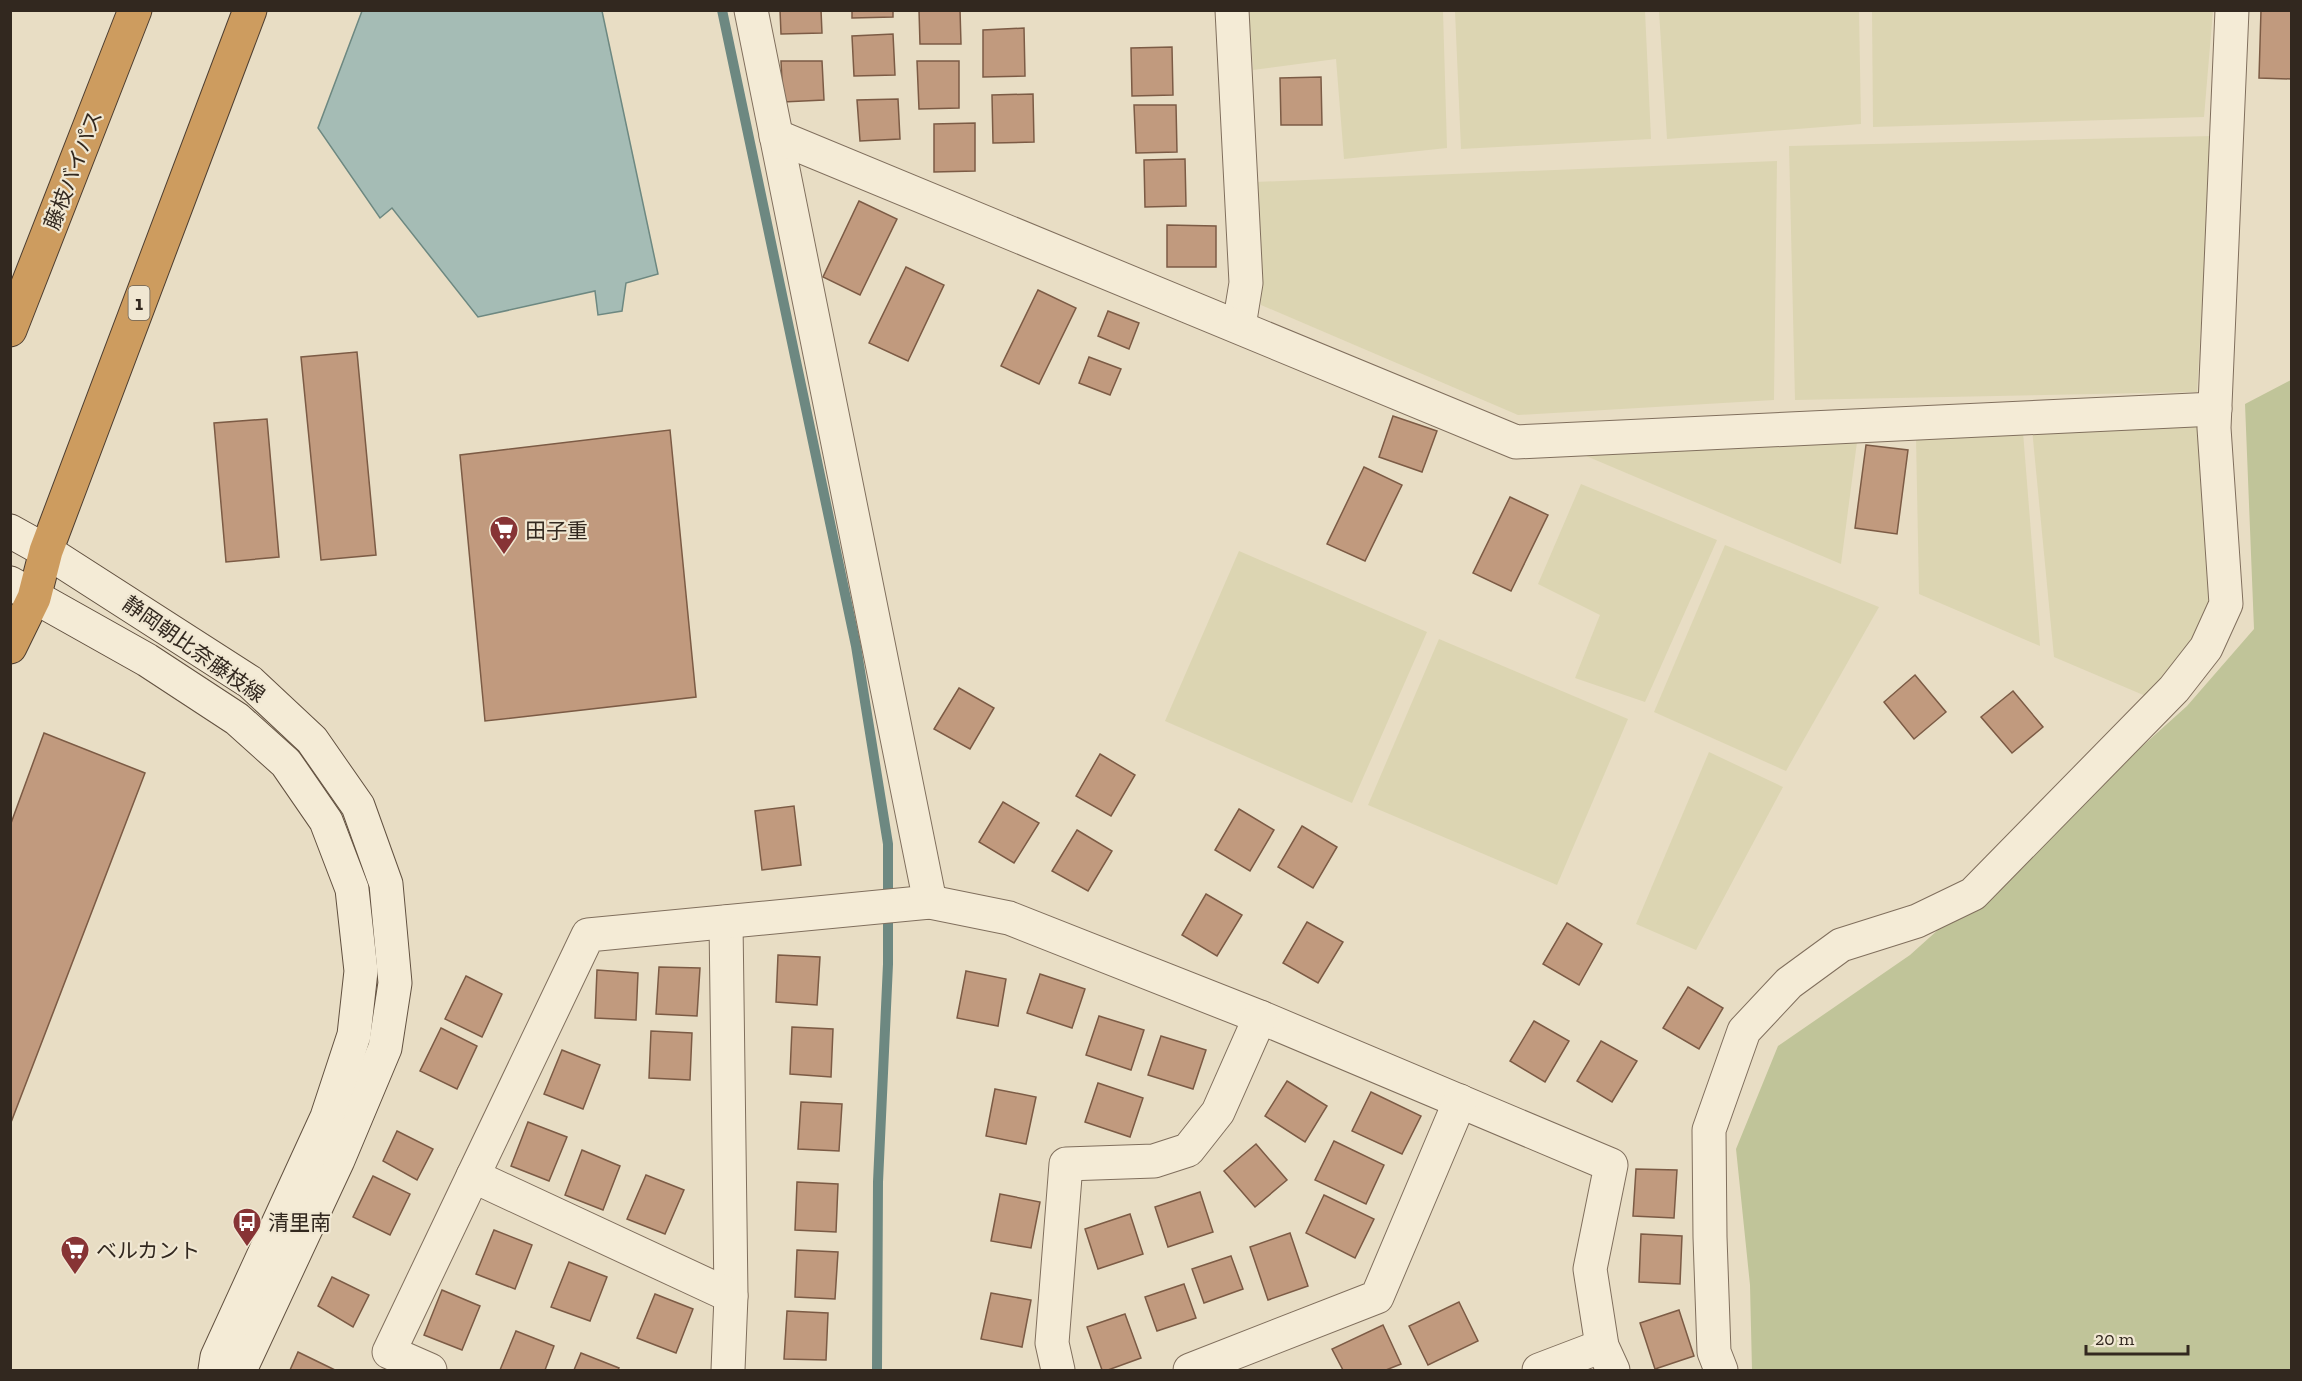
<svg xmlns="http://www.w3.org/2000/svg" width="2302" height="1381" viewBox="0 0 2302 1381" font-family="'Zilla Slab','Noto Sans JP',serif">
  <rect width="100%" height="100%" fill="#e8ddc4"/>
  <g fill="#dcd5b2">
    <path d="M1249 11H1443L1447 148 1344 159 1336 59 1253 70Z"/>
    <path d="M1455 11H1645L1651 139 1461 149Z"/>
    <path d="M1659 11H1859L1861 124 1667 139Z"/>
    <path d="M1872 11H2213L2204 117 1873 127Z"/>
    <path d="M2212 136 2197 392 1795 400 1789 146Z"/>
    <path d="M1777 161 1774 400 1518 415 1261 305 1255 182Z"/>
    <path d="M2204 424 2212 604 2199 636 2148 697 2054 657 2032 429Z"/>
    <path d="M2023 432 2040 646 1919 594 1916 437Z"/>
    <path d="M1857 442 1841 564 1572 450Z"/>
    <path d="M1581 484 1717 540 1645 702 1575 678 1600 615 1538 584Z"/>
    <path d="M1725 545 1879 607 1786 771 1654 712Z"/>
    <path d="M1239 551 1427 632 1352 803 1165 721Z"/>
    <path d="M1439 639 1628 719 1557 885 1368 805Z"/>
    <path d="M1709 752 1783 787 1696 950 1636 924Z"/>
  </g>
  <path fill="#c0c499" d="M2291 380V1370H1752L1750 1285 1736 1149 1778 1046 1910 955 2187 706 2254 629 2245 404Z"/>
  <path fill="#a5bcb5" stroke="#6d8881" stroke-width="1.5" d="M362 11H602L658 274 626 283 622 311 598 315 595 291 478 317 392 208 380 218 318 128Z"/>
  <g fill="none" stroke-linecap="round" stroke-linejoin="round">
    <path stroke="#6d8881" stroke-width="10" d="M722 10 856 646 888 844V964L878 1182 877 1370"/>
  </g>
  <g fill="#c19a7e" stroke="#7c5b45" stroke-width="1.5">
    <path d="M780 10H821L822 33 781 34Z"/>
    <path d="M852 10H893V17L852 18Z"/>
    <path d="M919 10H960L961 44H920Z"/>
    <path d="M2261 10H2292V79L2259 78Z"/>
    <path d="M1024 28 1025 76 983 77V30Z"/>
    <path d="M893 34 895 75 854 76 852 36Z"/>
    <path d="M1172 47 1173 95 1132 96 1131 48Z"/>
    <path d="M781 61H822L824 100 783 102Z"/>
    <path d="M917 61H959V108L919 109Z"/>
    <path d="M1321 77 1322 125H1281L1280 78Z"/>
    <path d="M1033 94 1034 142 993 143 992 95Z"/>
    <path d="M898 99 900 139 860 141 857 100Z"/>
    <path d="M1134 105H1176L1177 152 1136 153Z"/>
    <path d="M975 123V171L934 172V124Z"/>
    <path d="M1185 159 1186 206 1145 207 1144 160Z"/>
    <path d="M859 201 897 219 860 295 823 277Z"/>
    <path d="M1167 225 1216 226V267H1167Z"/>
    <path d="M906 267 944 285 908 361 869 343Z"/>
    <path d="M1038 290 1076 308 1039 384 1001 366Z"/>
    <path d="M1108 311 1139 323 1129 349 1098 336Z"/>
    <path d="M357 352 376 555 321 560 301 357Z"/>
    <path d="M1089 357 1121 369 1110 395 1079 383Z"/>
    <path d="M1393 416 1437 431 1422 472 1379 457Z"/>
    <path d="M267 419 279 557 226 562 214 423Z"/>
    <path d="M670 430 696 697 485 721 460 455Z"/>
    <path d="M1866 445 1908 450 1897 534 1855 528Z"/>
    <path d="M1364 467 1402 485 1365 561 1327 544Z"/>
    <path d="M1510 497 1548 515 1511 591 1473 573Z"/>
    <path d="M1915 675 1946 712 1914 739 1884 702Z"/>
    <path d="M959 688 994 708 970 749 934 729Z"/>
    <path d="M2013 691 2043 727 2012 753 1981 717Z"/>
    <path d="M44 733 145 773 10 1125V826Z"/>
    <path d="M1100 754 1135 775 1111 816 1076 796Z"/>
    <path d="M1003 802 1039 823 1014 863 979 842Z"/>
    <path d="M794 806 801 865 762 870 755 811Z"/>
    <path d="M1239 809 1274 830 1250 871 1215 850Z"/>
    <path d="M1302 826 1337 847 1313 888 1278 867Z"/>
    <path d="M1077 830 1112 851 1088 891 1052 871Z"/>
    <path d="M1206 894 1242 915 1217 956 1182 935Z"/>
    <path d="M1307 922 1343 942 1318 983 1283 963Z"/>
    <path d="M1567 923 1602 944 1579 985 1543 964Z"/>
    <path d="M778 955 820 957 817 1005 776 1002Z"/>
    <path d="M659 967 700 968 697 1016 656 1014Z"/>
    <path d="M597 970 638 973 636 1020 595 1018Z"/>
    <path d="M966 971 1006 979 998 1026 957 1018Z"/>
    <path d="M1040 974 1085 989 1072 1028 1027 1013Z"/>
    <path d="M466 976 502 994 482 1037 445 1019Z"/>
    <path d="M1688 987 1723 1008 1699 1049 1663 1028Z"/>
    <path d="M1099 1016 1144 1030 1131 1070 1086 1055Z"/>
    <path d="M1534 1021 1569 1041 1545 1082 1510 1061Z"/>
    <path d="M792 1027 833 1029 831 1077 790 1074Z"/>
    <path d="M441 1028 477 1046 457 1089 420 1071Z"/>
    <path d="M651 1031 692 1033 690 1080 649 1078Z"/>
    <path d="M1161 1036 1206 1050 1193 1089 1148 1075Z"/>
    <path d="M1601 1041 1637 1061 1612 1102 1577 1081Z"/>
    <path d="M562 1050 600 1065 583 1109 544 1094Z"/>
    <path d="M1287 1081 1327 1106 1305 1142 1265 1116Z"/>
    <path d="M1098 1083 1143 1098 1130 1137 1085 1122Z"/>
    <path d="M995 1089 1036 1097 1026 1144 986 1136Z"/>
    <path d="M1371 1092 1421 1116 1402 1154 1352 1131Z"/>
    <path d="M801 1102 842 1104 839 1151 798 1149Z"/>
    <path d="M528 1122 567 1137 549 1181 511 1166Z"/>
    <path d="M397 1131 433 1149 417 1180 383 1161Z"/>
    <path d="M1334 1141 1384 1165 1366 1204 1315 1180Z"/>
    <path d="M1256 1144 1287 1180 1255 1207 1224 1171Z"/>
    <path d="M582 1150 620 1166 603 1210 565 1195Z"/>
    <path d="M1636 1169 1677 1170 1674 1218 1633 1216Z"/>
    <path d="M646 1175 684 1190 665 1234 627 1219Z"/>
    <path d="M373 1176 410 1194 390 1235 353 1217Z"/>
    <path d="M797 1182 838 1184 836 1232 795 1230Z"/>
    <path d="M1200 1192 1213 1232 1168 1247 1155 1207Z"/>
    <path d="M1000 1194 1040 1202 1031 1248 991 1241Z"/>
    <path d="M1324 1195 1374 1219 1355 1258 1306 1233Z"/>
    <path d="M1130 1214 1143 1254 1098 1269 1085 1229Z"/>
    <path d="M494 1230 532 1245 515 1289 476 1274Z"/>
    <path d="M1290 1233 1308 1286 1268 1300 1250 1247Z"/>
    <path d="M1641 1234 1682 1236 1680 1284 1639 1282Z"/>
    <path d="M797 1250 838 1252 835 1299 795 1297Z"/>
    <path d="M1231 1256 1243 1289 1204 1303 1192 1269Z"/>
    <path d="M569 1262 607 1277 590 1321 551 1307Z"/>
    <path d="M332 1277 369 1295 353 1327 318 1306Z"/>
    <path d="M1184 1284 1196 1318 1157 1331 1145 1297Z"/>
    <path d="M442 1290 480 1306 462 1350 424 1335Z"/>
    <path d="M991 1293 1031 1300 1022 1347 981 1339Z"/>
    <path d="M655 1294 693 1309 676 1353 637 1338Z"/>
    <path d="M1459 1302 1478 1341 1428 1365 1409 1326Z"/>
    <path d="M1679 1310 1694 1356 1655 1369 1640 1323Z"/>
    <path d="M787 1311 828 1313 826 1360 784 1359Z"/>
    <path d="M1125 1314 1141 1358 1108 1370H1102L1087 1327Z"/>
    <path d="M1383 1325 1401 1364 1386 1370H1343L1332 1349Z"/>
    <path d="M516 1331 554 1346 545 1370H500Z"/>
    <path d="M298 1352 335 1370H290Z"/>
    <path d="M581 1353 619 1368 618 1370H574Z"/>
  </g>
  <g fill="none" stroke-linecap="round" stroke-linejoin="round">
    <g stroke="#806f5d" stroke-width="35">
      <g id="street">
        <path d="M751 10 930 902"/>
        <path d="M1232 10 1246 283 1239 326"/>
        <path d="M776 136 1516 442 2215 409"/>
        <path d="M726 922 731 1296 728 1370"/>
        <path d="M473 1176 731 1296"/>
        <path d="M430 1370 389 1352 588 935 930 902 1009 918 1260 1017 1611 1165 1590 1269 1602 1346 1613 1370"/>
        <path d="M1058 1370 1052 1343 1066 1164 1154 1161 1188 1150 1218 1112 1260 1017"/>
        <path d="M1190 1370 1377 1297 1460 1101"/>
        <path d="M1539 1370 1602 1346"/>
        <path d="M1721 1370 1714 1352 1710 1237 1709 1130 1744 1031 1789 983 1841 945 1917 921 1973 894 2174 689 2206 648 2226 604 2214 428 2232 10"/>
      </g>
    </g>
    <g stroke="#625140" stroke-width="35">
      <g id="secondary">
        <path d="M10 531 46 551 250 682 312 740 358 806 386 884 395 983 385 1048 338 1160 240 1370"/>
        <path d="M10 583 147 660 237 719 286 763 326 821 352 889 361 971 354 1035 327 1117 217 1357 215 1370"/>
      </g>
    </g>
    <g stroke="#4e3e30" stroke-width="35">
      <g id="highway">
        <path d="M10 330 135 10"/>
        <path d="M10 647 34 598 46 551 250 10"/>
      </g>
    </g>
    <use href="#street" stroke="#f4ebd6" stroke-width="33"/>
    <use href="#secondary" stroke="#f4ebd6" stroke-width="33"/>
    <use href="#highway" stroke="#cd9c5f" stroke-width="33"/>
  </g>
  <defs>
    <g id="supermarket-pin" transform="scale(1.5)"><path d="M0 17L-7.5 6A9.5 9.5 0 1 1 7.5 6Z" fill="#873435" stroke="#f0e7d2"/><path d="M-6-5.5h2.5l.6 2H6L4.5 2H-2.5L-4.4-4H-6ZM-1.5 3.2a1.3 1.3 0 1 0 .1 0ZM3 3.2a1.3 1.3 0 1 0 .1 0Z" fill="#fff"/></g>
    <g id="bus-pin" transform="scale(1.5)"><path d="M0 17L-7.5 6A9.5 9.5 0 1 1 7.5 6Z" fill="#873435" stroke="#f0e7d2"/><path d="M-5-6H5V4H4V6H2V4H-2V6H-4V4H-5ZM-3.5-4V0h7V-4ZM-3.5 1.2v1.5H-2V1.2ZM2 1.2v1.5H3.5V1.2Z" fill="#fff"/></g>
  </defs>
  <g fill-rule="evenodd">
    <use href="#supermarket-pin" x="504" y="530"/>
    <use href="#bus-pin" x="247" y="1222"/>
    <use href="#supermarket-pin" x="75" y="1250"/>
  </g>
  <g text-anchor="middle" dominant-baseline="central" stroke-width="4.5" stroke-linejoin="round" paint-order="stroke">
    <rect fill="#f0e7d2" stroke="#6b6155" stroke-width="1.5" x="128.5" y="286" width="21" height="34" rx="4.5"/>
    <g font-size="20" font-weight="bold" fill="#32281f">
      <text x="139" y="303">1</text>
    </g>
    <g font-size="21" fill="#32281f" stroke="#f0e7d2">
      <text transform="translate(73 170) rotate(-69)">藤枝バイパス</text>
      <text transform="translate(194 649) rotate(35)">静岡朝比奈藤枝線</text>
    </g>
    <g font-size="21" fill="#32281f" stroke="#f0e7d2" text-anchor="start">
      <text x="525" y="530">田子重</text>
      <text x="268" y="1222">清里南</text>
      <text x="96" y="1250">ベルカント</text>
    </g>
  </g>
  <rect width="2302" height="1381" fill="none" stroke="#32281f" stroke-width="24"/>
  <path d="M2086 1345v9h102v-9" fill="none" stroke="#32281f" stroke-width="3"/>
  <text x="2095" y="1345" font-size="18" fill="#32281f" stroke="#f0e7d2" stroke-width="4.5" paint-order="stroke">20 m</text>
</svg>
